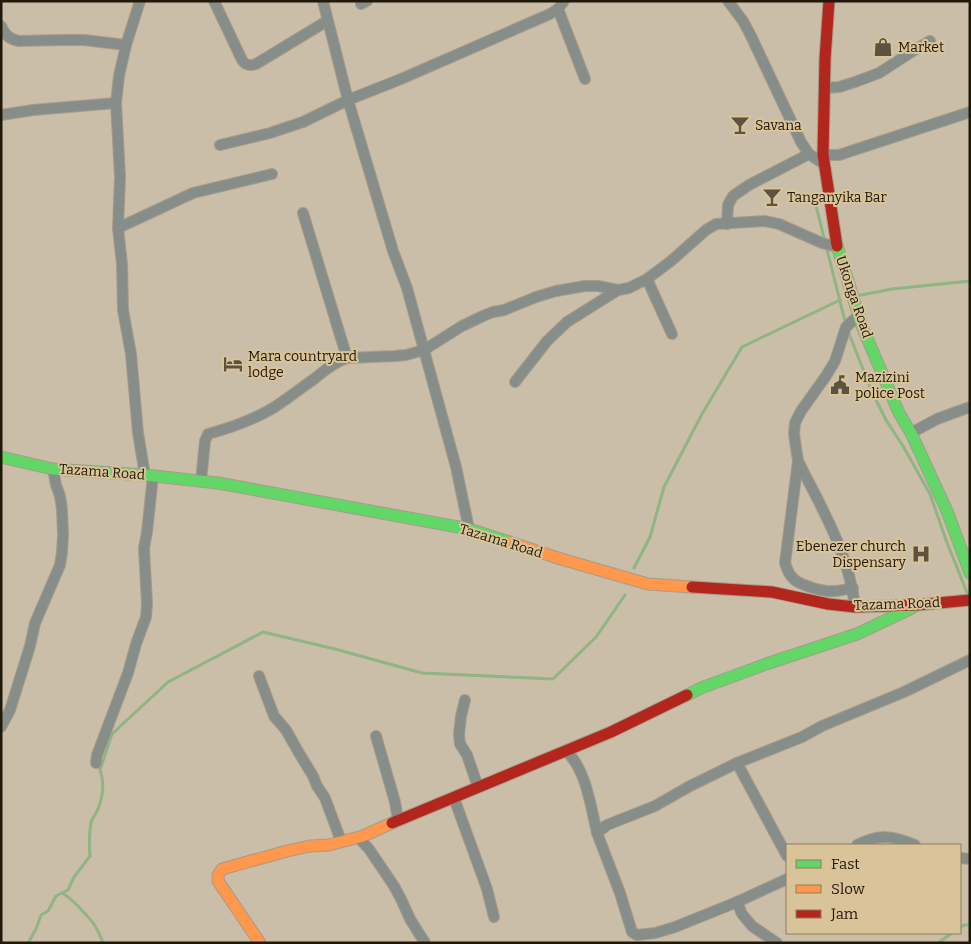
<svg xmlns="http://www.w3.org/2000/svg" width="971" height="944" viewBox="0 0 971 944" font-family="Bitter,serif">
  <rect width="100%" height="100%" fill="#cabea8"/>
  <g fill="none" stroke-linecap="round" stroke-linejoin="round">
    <g stroke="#8eb583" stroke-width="3">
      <path d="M814 198 846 325"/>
      <path d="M856 296 892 289 970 281"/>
      <path d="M848 331 872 392 886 420 903 446 930 494 946 540 968 595"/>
      <path d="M634 568 650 537 664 487 702 414 742 347 840 300"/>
      <path d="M62 893C69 897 73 901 78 906 91 920 96 924 103 943"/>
      <path d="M960 928 964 925H970"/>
      <path d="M28 943 36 929 41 915 48 911 56 896 68 890 74 877 90 856C89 845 89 834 91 823 92 818 96 814 98 809 103 796 105 783 100 770L112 734 168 682 263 632 335 649 422 673 553 679 596 637 625 595"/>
      <path d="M938 943 952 933"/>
    </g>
    <g stroke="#a69c8a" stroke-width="12">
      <g id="street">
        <path d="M140 1 126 45 119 76 116 103 120 177 118 228 122 264 123 310 131 354 138 433 145 475"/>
        <path d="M214 1 242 60C246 66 250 66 256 64L327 21"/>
        <path d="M323 1 348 100 393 251 407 288 456 467 469 529"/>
        <path d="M728 1 743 21 750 34 801 142 809 154 824 164"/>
        <path d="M361 4 367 1"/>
        <path d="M558 9 585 79"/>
        <path d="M1 26C5 35 9 39 19 41L62 40H84L126 45"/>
        <path d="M824 88 839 87 855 82 879 73 913 51 930 41"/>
        <path d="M1 115 33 110 116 103"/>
        <path d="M220 145 270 133 303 122 348 100 401 79 550 14 558 9 564 1"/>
        <path d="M823 155H839L970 112"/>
        <path d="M303 213 347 358"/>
        <path d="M727 224 728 205 733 196 749 185 809 154"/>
        <path d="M118 228 193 193 272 174"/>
        <path d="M647 279 672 334"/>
        <path d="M515 382 547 341 567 322 618 290"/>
        <path d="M911 433 937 419 970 407"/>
        <path d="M798 461C822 509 849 553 855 607"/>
        <path d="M201 481 205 441 208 434C230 428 253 420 273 408 286 400 301 388 314 379 324 371 334 362 347 358L395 356 406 355 424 350 462 326 483 316 493 312 504 310 536 297 556 291 585 286H598L618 290 629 288 647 279 671 261 706 230 716 224 765 221 779 224 822 243 837 247"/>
        <path d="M853 588C846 589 840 591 833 591 826 592 820 590 813 588 797 583 790 580 785 563L798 461 794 434 795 423 801 411 826 376 835 361 846 327 859 315"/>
        <path d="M259 676 274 716 286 730 299 753 313 776 317 786 325 798 341 841"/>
        <path d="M465 700 461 716 459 734 460 744 467 755 478 787"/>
        <path d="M1 727 10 710 30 646 35 623 60 565 62 552 63 535 62 509 60 496 56 485 53 469"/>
        <path d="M376 736 395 802 398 820"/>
        <path d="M566 751C586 769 591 807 597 833"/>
        <path d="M96 763 97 755 128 673 136 644 146 617 147 604 144 548 147 532 153 476"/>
        <path d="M737 763 787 856"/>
        <path d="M454 798 487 889 494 917"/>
        <path d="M359 838 369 849 394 886 402 901 410 919 425 943"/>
        <path d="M857 845C880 834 892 835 915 845"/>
        <path d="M960 858 970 859"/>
        <path d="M787 879 737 902 675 927 655 933 637 935 632 932 620 893 597 833 607 825 655 806 690 786 737 763 802 737 822 726 904 692 970 660"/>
        <path d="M737 902 742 914 752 926 777 943"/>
      </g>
    </g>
    <g stroke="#a69c8a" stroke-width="13">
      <g id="fast">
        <path d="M837 246 862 326 899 413 911 433 947 511 970 573"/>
        <path d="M1 457 53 469 145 475 218 483 469 529 509 542"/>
        <path d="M687 695 701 688 766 664 857 634 912 608"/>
      </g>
    </g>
    <g stroke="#a69c8a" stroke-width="13">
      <g id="slow">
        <path d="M509 542 561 559 648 584 692 587"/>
        <path d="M260 943 218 881V875L222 869 287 851 310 846 329 845 363 836 392 823"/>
      </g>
    </g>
    <g stroke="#a69c8a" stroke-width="13">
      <g id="jam">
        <path d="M829 1 825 59 823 155 837 246"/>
        <path d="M692 587 772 592 828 604 855 607 917 605 970 600"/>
        <path d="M392 823 611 732 687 695"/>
      </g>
    </g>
    <use href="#street" stroke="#878e89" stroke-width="10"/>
    <use href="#fast" stroke="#63d668" stroke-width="11"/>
    <use href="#slow" stroke="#ff974d" stroke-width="11"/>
    <use href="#jam" stroke="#b3261e" stroke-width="11"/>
  </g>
  <defs>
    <g id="shop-bare" transform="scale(1.5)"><path d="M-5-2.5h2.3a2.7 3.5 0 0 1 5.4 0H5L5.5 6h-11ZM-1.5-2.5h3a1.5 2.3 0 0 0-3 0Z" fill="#5c5240" stroke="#d9c399" stroke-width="2.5" paint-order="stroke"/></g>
    <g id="bar-bare" transform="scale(1.5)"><path d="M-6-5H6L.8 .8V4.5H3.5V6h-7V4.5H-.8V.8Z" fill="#5c5240" stroke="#d9c399" stroke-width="2.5" paint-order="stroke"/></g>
    <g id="hotel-bare" transform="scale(1.5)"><path d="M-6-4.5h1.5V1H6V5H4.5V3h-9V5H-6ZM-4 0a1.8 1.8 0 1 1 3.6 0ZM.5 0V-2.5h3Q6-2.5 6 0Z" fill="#5c5240" stroke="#d9c399" stroke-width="2.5" paint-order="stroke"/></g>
    <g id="civic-bare" transform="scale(1.5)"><path d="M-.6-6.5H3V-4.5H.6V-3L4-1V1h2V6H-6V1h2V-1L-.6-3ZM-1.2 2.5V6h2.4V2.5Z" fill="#5c5240" stroke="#d9c399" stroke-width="2.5" paint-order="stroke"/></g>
    <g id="hospital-bare" transform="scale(1.5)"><path d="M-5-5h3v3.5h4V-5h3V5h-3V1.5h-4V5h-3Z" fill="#5c5240" stroke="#d9c399" stroke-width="2.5" paint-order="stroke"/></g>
  </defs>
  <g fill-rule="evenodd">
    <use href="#shop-bare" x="883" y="47"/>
    <use href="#bar-bare" x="740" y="125"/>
    <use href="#bar-bare" x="772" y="197"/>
    <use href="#hotel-bare" x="233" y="364"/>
    <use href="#civic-bare" x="840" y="385"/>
    <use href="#hospital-bare" x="921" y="554"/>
  </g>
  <g text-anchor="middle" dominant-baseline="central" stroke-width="4" stroke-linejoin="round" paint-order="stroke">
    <g font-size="14" fill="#201808" stroke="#d9c399" text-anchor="start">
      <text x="898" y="47">Market</text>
      <text x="755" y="125">Savana</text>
      <text x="787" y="197">Tanganyika Bar</text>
      <text x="248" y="356">Mara countryard<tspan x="248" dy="16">lodge</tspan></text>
      <text x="855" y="377">Mazizini<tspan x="855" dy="16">police Post</tspan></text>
      <text x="906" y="546" text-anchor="end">Ebenezer church<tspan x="906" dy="16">Dispensary</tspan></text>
    </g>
    <g font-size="14" fill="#201808" stroke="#d9c399">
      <text transform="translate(854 297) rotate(71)">Ukonga Road</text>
      <text transform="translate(102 472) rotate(4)">Tazama Road</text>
      <text transform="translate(501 541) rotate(17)">Tazama Road</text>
      <text transform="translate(897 604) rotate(-2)">Tazama Road</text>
    </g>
  </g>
  <rect width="971" height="944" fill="none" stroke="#201808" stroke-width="5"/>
  <rect x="786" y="844" width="175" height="90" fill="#d9c399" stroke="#8f7f5f"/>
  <rect x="796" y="860" width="25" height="8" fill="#63d668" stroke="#8f7f5f"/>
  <text x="831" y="869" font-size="15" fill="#201808">Fast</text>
  <rect x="796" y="885" width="25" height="8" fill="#ff974d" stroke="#8f7f5f"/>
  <text x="831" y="894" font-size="15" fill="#201808">Slow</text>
  <rect x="796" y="910" width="25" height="8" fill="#b3261e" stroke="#8f7f5f"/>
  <text x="831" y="919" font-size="15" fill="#201808">Jam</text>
</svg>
